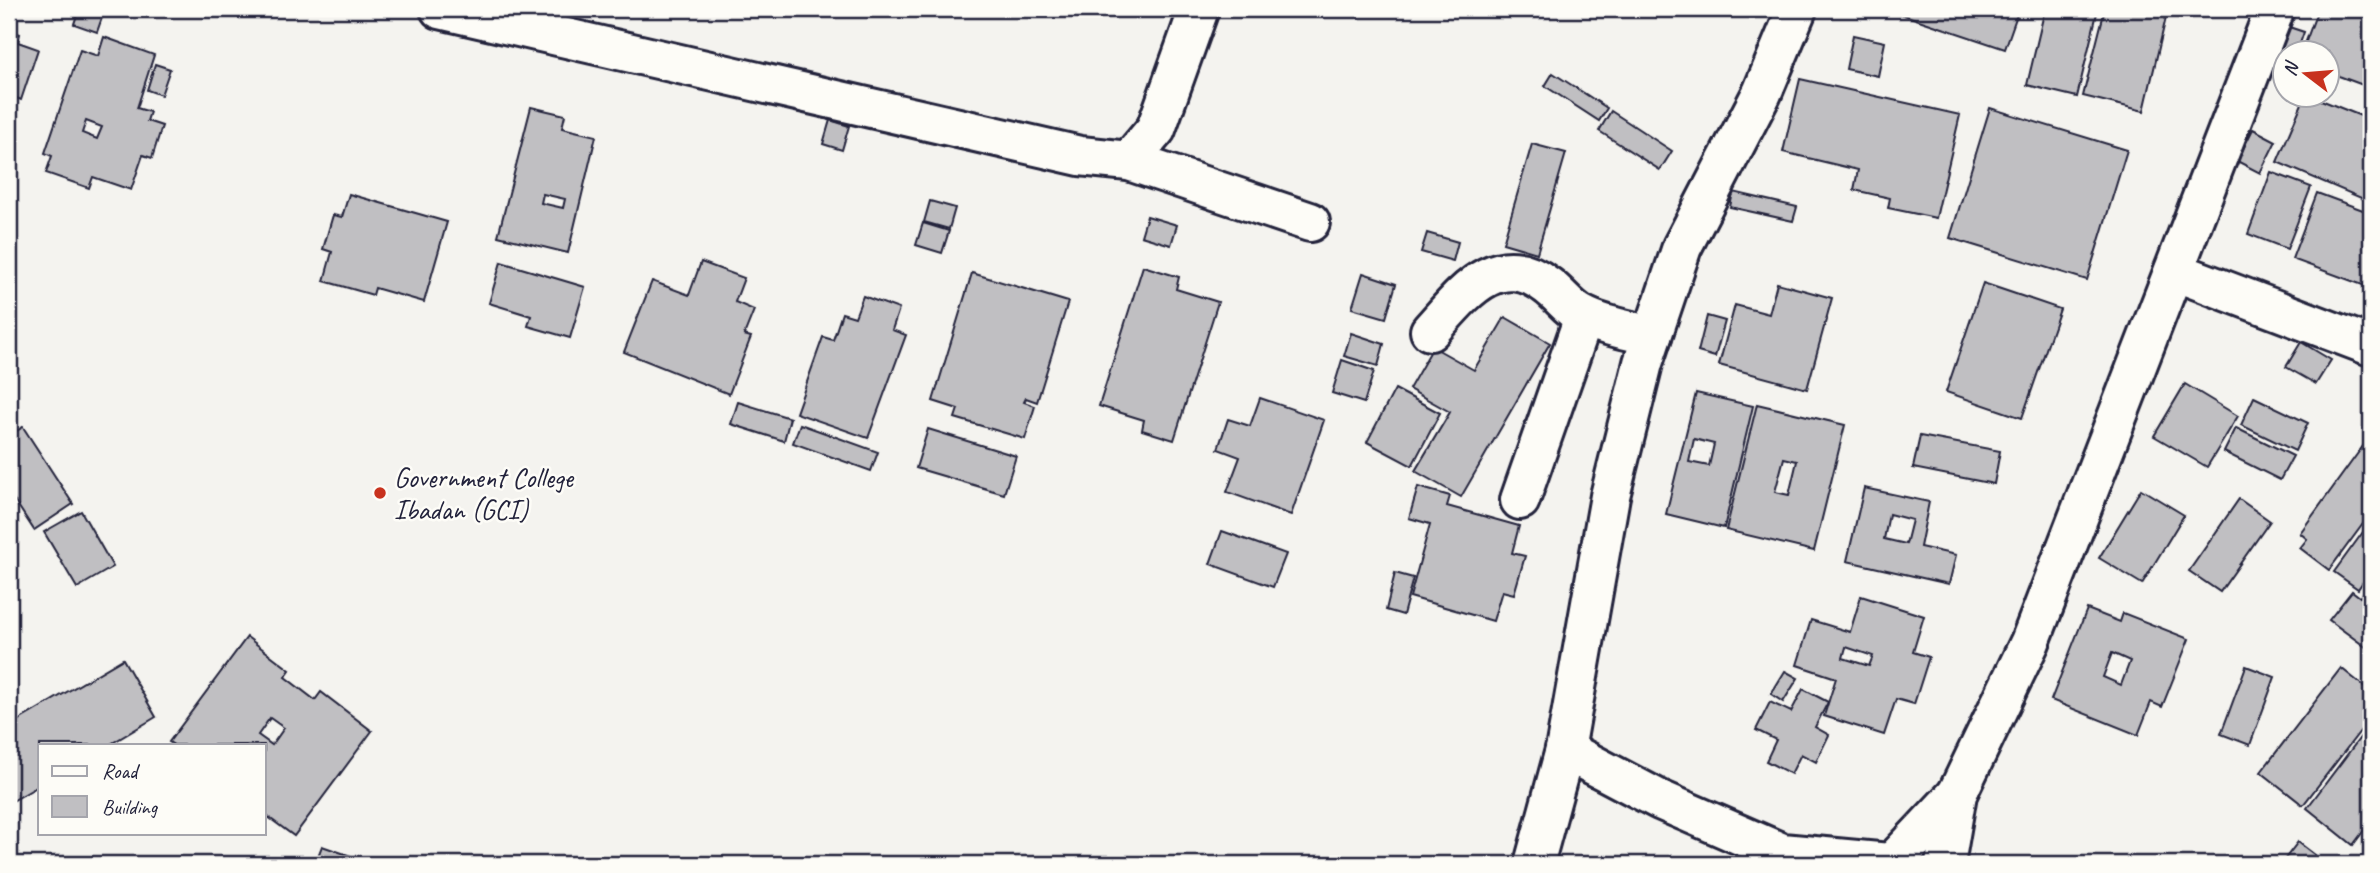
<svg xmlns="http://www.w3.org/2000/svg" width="2380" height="873" viewBox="0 0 2380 873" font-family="Caveat,sans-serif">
  <rect width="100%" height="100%" fill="#f4f3ef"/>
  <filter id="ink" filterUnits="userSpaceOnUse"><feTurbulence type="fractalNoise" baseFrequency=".0143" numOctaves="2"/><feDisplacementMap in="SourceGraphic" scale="14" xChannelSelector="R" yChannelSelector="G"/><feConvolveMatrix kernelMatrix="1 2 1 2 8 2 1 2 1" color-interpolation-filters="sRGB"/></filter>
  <g filter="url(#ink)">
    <g fill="#c0bfc2" stroke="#22223b" stroke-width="2" fill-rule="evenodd">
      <path d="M79 9H105L97 32 74 24Z"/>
      <path d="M1886 9H2019L2005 49Z"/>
      <path d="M2045 9H2098L2077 97 2027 85Z"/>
      <path d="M2105 9H2168L2144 111 2083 96Z"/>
      <path d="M2318 9H2343L2371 19V88L2328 72V52H2302Z"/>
      <path d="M2286 26 2304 32 2297 52H2286V65L2274 61Z"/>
      <path d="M9 30 20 34 18 42 38 49 21 100 9 95Z"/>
      <path d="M1853 35 1885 42 1878 76 1846 69Z"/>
      <path d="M104 37 154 55 137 108 150 112 147 121 162 126 152 158 143 155 131 190 93 177 89 188 46 173 52 156 45 153 80 50 98 56ZM86 121 102 127 97 139 82 133Z"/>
      <path d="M155 64 170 69 161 95 147 90Z"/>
      <path d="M1553 73 1607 108 1599 121 1545 86Z"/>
      <path d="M1800 79 1960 115 1936 218 1888 208 1890 198 1854 190 1858 170 1783 152Z"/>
      <path d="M2306 94 2371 120V193L2368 201 2277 162Z"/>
      <path d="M531 107 565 115 562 128 596 136 568 253 498 236ZM543 194 565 199 563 208 541 203Z"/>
      <path d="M1990 108 2127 150 2087 280 1950 238Z"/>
      <path d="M1611 111 1672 151 1660 170 1599 131Z"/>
      <path d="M830 120 849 126 842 150 823 144Z"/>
      <path d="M2253 129 2276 141 2260 173 2237 161Z"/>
      <path d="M1532 144 1566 153 1537 253 1503 243Z"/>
      <path d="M2271 172 2311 187 2287 249 2248 234Z"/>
      <path d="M1733 192 1797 207 1793 221 1730 207Z"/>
      <path d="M2317 193 2371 213V288L2292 259Z"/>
      <path d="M349 194 447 222 424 302 375 288 373 295 324 281 332 252 323 249 333 215 342 217Z"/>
      <path d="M930 201 955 208 949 229 924 222Z"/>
      <path d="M1147 216 1177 225 1171 245 1141 236Z"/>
      <path d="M923 223 949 231 942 253 916 245Z"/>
      <path d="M1427 233 1458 242 1453 261 1421 252Z"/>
      <path d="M501 262 585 287 570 338 528 326 531 316 489 303Z"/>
      <path d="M701 262 744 278 735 302 754 310 744 335 751 337 729 394 624 352 652 281 689 295Z"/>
      <path d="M1143 266 1179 277 1176 289 1218 302 1174 440 1142 430 1144 420 1099 406Z"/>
      <path d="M972 273 1068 302 1037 402 1026 398 1024 402 1035 406 1025 439 955 418 958 409 933 401Z"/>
      <path d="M1363 273 1396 284 1386 318 1352 308Z"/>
      <path d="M1777 283 1832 298 1807 389 1719 365 1735 305 1769 314Z"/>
      <path d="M1983 283 2060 309 2022 418 1946 392Z"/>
      <path d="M863 296 899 309 892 330 906 335 868 438 796 413 823 337 833 340 842 313 855 317Z"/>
      <path d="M1707 316 1725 321 1715 357 1698 352Z"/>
      <path d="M1505 317 1550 343 1461 497 1415 471 1450 412 1409 389 1433 347 1474 370Z"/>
      <path d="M1351 333 1384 344 1378 366 1344 356Z"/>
      <path d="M2301 342 2331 360 2316 384 2286 367Z"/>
      <path d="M1342 360 1374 371 1364 403 1332 393Z"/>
      <path d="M2185 384 2238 416 2207 467 2154 436Z"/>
      <path d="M1395 389 1440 413 1412 466 1367 442Z"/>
      <path d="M1696 393 1753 406 1724 528 1666 514ZM1694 439 1714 444 1709 466 1689 462Z"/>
      <path d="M2254 397 2308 423 2295 451 2241 425Z"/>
      <path d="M1260 398 1324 420 1291 515 1227 492 1240 457 1218 449 1228 419 1250 426Z"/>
      <path d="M738 402 790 418 784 441 731 424Z"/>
      <path d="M1757 404 1845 425 1814 551 1726 530ZM1784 458 1797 461 1789 495 1775 492Z"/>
      <path d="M800 424 878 452 871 471 793 443Z"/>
      <path d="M23 427 73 504 34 530 9 492V436Z"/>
      <path d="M2236 428 2293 456 2280 480 2224 452Z"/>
      <path d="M928 429 1016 456 1004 494 916 468Z"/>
      <path d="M2371 435V513L2329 570 2300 548 2307 539 2300 533Z"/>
      <path d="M1920 436 2000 451 1994 484 1913 468Z"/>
      <path d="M1418 487 1450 496 1447 506 1519 526 1512 553 1525 556 1514 594 1502 591 1493 621 1410 597 1430 524 1409 518Z"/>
      <path d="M1864 488 1929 502 1920 547 1956 555 1949 584 1847 561ZM1889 514 1912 520 1906 544 1884 539Z"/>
      <path d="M2141 489 2184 515 2142 584 2099 558Z"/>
      <path d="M2239 499 2270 521 2220 592 2189 571Z"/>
      <path d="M81 511 113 567 77 588 44 532Z"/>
      <path d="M2371 521V570L2358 589 2334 572Z"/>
      <path d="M1222 531 1286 554 1273 587 1210 564Z"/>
      <path d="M1395 573 1413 578 1403 615 1386 610Z"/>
      <path d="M2371 582V651L2329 620 2352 591 2360 597Z"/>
      <path d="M1861 596 1924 616 1913 652 1929 657 1914 704 1896 699 1884 735 1824 716 1836 678 1797 665 1811 620 1850 632ZM1846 647 1873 656 1869 666 1843 658Z"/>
      <path d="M2087 609 2120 622 2123 613 2189 639 2162 707 2151 702 2138 735 2051 700ZM2112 653 2130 661 2121 685 2103 677Z"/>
      <path d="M247 637 290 670 285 677 315 700 321 692 372 731 294 836 264 814V745H174L169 742ZM270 718 284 728 272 745 258 735Z"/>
      <path d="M123 659 156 717 109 745H40V785L9 803V726Z"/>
      <path d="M2246 666 2275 677 2250 745 2221 734Z"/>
      <path d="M2341 668 2371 692V717L2303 805 2261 772Z"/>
      <path d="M1785 671 1798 678 1783 702 1771 694Z"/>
      <path d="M1803 689 1828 702 1815 727 1829 735 1816 762 1801 754 1791 774 1766 761 1776 740 1756 730 1770 702 1791 712Z"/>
      <path d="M2371 723V821L2353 845 2307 808Z"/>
      <path d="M2298 842 2315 855 2308 864H2281Z"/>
      <path d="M322 846 374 864H315Z"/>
    </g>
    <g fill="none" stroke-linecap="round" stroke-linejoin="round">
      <g stroke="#22223b" stroke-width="44">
        <g id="minor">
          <path d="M440 9 1080 156 1129 161 1310 222"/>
          <path d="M1129 161 1156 129 1199 9"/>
          <path d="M2174 271 2371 346"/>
          <path d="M1430 331C1462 296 1496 246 1548 286 1560 295 1568 307 1580 314 1601 326 1630 330 1652 336"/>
          <path d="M1520 500 1584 317"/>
          <path d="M1565 750 1660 800 1782 853 1900 864"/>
          <path d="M1892 863 1957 794"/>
          <path d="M1534 864 1565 750 1610 496 1643 363 1682 247 1762 93 1797 9"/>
          <path d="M1945 864 1957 794 2030 642 2275 9"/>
        </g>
      </g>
      <use href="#minor" stroke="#fdfcf7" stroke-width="38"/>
    </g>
  </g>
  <circle fill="#c8321e" stroke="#fdfcf7" stroke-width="2.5" cx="380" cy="493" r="7"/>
  <g text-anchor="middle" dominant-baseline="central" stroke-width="5" stroke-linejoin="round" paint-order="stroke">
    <g font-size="28" fill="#22223b" stroke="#fdfcf7" text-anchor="start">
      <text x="394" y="477">Government College<tspan x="394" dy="32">Ibadan (GCI)</tspan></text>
    </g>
  </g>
  <rect width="2380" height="873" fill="none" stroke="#fdfcf7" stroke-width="35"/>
  <rect x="18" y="18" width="2345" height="838" fill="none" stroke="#22223b" stroke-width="2.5" filter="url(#ink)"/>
  <rect x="38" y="744" width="228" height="91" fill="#fdfcf7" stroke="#a5a5ac" stroke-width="2"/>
  <rect x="52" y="766" width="35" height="10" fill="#fdfcf7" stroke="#a5a5ac" stroke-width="2"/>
  <text x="102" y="778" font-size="21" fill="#22223b">Road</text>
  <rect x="52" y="796" width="35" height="21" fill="#c0bfc2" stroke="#a5a5ac" stroke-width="2"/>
  <text x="102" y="814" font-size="21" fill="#22223b">Building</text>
  <g transform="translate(2306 74) rotate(286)"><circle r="33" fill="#fdfcf7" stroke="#a5a5ac" stroke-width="2"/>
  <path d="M0-5L12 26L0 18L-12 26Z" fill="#c8321e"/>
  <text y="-10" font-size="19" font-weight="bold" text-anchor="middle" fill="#22223b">N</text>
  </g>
</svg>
